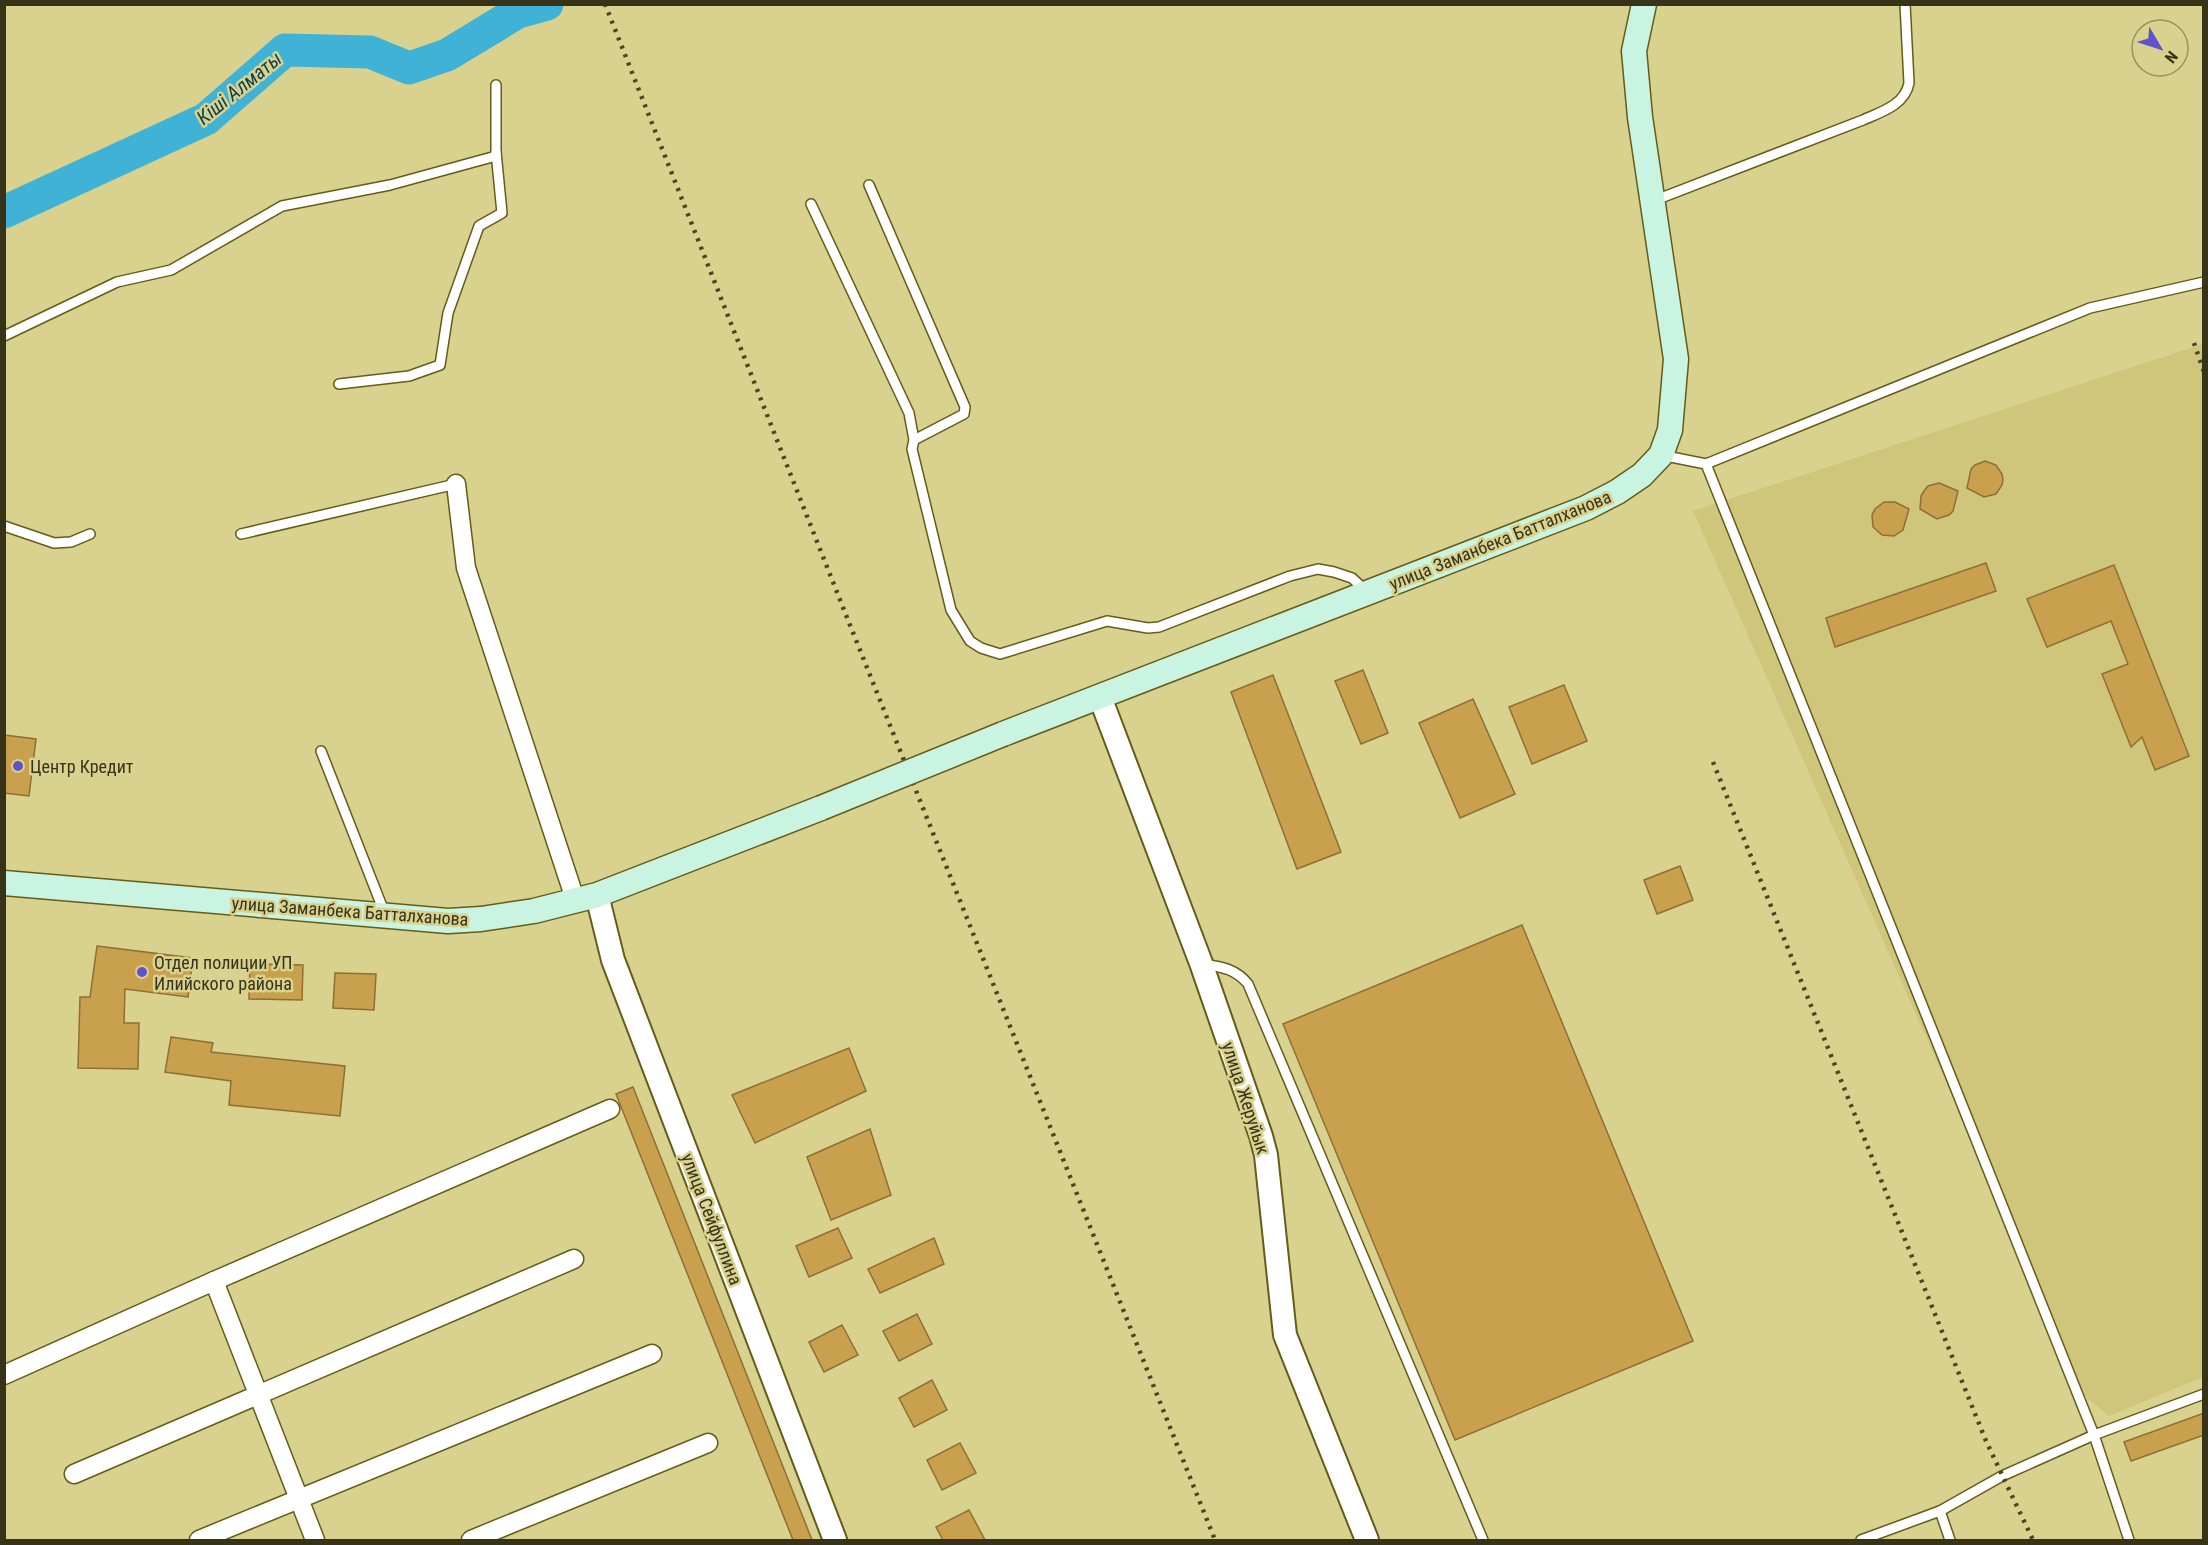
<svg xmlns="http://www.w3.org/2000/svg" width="2208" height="1545" viewBox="0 0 2208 1545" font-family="'Roboto Condensed',sans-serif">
  <rect width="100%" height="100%" fill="#d9d18e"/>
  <path fill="#cfc67b" d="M2203 344V1377L2109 1416 2085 1396 1693 511Z"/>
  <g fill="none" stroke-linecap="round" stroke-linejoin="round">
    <path stroke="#40b2d5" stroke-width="33" d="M4 212 206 119 285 50 370 52 409 68 447 55 518 12 547 4"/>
  </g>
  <g fill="#c9a04d" stroke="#8e6f34" stroke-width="1.5">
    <path d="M1985 461 1996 465 2002 474 2003 479 2002 485 1996 494 1984 497 1967 488 1971 469 1975 465Z"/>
    <path d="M1939 483 1958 491 1953 511 1949 515 1937 519 1920 509 1921 496 1924 491 1928 486Z"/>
    <path d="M1884 502H1895L1909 509 1903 530 1894 536 1882 535 1873 527 1872 515 1875 509Z"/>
    <path d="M1986 563 1996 591 1835 647 1826 618Z"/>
    <path d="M2114 565 2189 756 2155 770 2142 737 2131 747 2102 674 2128 664 2111 621 2047 647 2027 599Z"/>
    <path d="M1363 670 1388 733 1361 744 1335 681Z"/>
    <path d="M1273 675 1341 852 1297 869 1231 692Z"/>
    <path d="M1564 685 1587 741 1532 764 1509 707Z"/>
    <path d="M1473 699 1515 794 1460 818 1419 723Z"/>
    <path d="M4 735 36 739 29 796 4 793Z"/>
    <path d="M1680 866 1693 900 1657 914 1644 880Z"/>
    <path d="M1522 925 1693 1341 1455 1440 1283 1024Z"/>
    <path d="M97 946 193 958 188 997 125 989 124 1023H139L138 1069 78 1068 80 997H90Z"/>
    <path d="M250 964 303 965 302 1000 249 999Z"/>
    <path d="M335 973 376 974 374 1010 333 1008Z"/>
    <path d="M171 1037 213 1043 211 1052 345 1066 340 1116 229 1105 231 1081 165 1072Z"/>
    <path d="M849 1048 866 1091 755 1143 732 1095Z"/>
    <path d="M633 1087 812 1540H793L616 1094Z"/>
    <path d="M870 1129 891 1195 831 1220 807 1157Z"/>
    <path d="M838 1228 852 1258 809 1277 796 1246Z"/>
    <path d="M934 1238 944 1264 880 1293 868 1269Z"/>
    <path d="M917 1314 932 1344 899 1361 883 1331Z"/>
    <path d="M842 1325 858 1355 824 1372 809 1342Z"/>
    <path d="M932 1380 947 1410 914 1427 899 1398Z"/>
    <path d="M2204 1413V1435L2131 1461 2124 1442Z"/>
    <path d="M960 1443 976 1473 942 1490 927 1460Z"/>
    <path d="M969 1510 985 1540H943L936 1527Z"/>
  </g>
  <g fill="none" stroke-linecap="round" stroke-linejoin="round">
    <g stroke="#645c18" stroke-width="12">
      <g id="service">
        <path d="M869 185 965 407 964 414 914 440"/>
        <path d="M1653 201 1863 120C1881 112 1905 105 1909 83L1905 4"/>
        <path d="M811 204 909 413 914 440 912 449 951 610 970 641 981 648 1000 654 1107 621 1148 628 1159 627 1290 576 1318 569 1334 572 1352 578 1367 592"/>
        <path d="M4 336 117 282 171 270 282 206 390 185 496 156V85"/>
        <path d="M339 384 409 376 440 365 448 313 479 226 502 213 496 152"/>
        <path d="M1661 455 1706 464 2090 308 2204 282"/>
        <path d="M1706 464 2094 1435 2129 1540"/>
        <path d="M4 526 54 543 71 542 90 534"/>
        <path d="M241 534 456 484"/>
        <path d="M321 751 385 914"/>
        <path d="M1204 964C1222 967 1236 969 1248 984L1483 1540"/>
        <path d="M1861 1540 1940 1511"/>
        <path d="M1950 1540 1940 1511 2002 1476 2094 1435 2204 1394"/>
      </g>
    </g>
    <g stroke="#645c18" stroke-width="21">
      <g id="minor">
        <path d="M456 484 466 568 575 899"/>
        <path d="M214 1281 315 1540"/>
        <path d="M4 1375 214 1281 610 1109"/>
        <path d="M74 1474 574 1259"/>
        <path d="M199 1540 652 1354"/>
        <path d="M471 1540 708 1443"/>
      </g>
    </g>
    <g stroke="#645c18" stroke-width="26">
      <g id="tertiary">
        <path d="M1100 697 1201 963 1261 1136 1266 1155 1285 1335 1367 1540"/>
        <path d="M597 895 613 960 835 1540"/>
      </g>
    </g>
    <g stroke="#645c18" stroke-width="27">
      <g id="secondary">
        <path d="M1003 734 1586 508 1617 492 1642 475 1661 455 1670 430 1676 359 1640 117 1634 51 1644 4"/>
        <path d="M4 883 448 921 481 919 534 911 597 895 821 808"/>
      </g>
    </g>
    <use href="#service" stroke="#fff" stroke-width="9"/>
    <use href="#minor" stroke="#fff" stroke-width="18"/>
    <use href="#tertiary" stroke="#fff" stroke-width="22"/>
    <use href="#secondary" stroke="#c9f4e2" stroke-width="24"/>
    <g stroke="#4a4526" stroke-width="4.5" stroke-dasharray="3 6" stroke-linecap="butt">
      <path d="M605 4 844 610 1215 1540"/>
      <path d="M2194 343 2204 372"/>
      <path d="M1713 762 1986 1441 2033 1540"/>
    </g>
    <g stroke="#645c18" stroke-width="27" stroke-linecap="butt">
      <path id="secondary-bridge" d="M821 808 1003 734"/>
    </g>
    <use href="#secondary-bridge" stroke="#c9f4e2" stroke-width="24"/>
  </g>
  <g fill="#5e53cc" stroke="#d9d18e" stroke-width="2">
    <circle cx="18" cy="766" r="6"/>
    <circle cx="142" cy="972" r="6"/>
  </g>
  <g text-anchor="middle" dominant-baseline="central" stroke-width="5" stroke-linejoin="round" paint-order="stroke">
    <g font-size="18" fill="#373318" stroke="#d9d18e">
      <text transform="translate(1500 540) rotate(-22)">улица Заманбека Батталханова</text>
      <text transform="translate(350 911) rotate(4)">улица Заманбека Батталханова</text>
      <text transform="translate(1246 1098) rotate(72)">улица Жеруйык</text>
      <text transform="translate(712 1219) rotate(69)">улица Сейфуллина</text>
    </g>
    <g font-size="18" fill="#373318" stroke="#d9d18e" text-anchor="start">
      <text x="30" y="766">Центр Кредит</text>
      <text x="154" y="962">Отдел полиции УП<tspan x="154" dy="21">Илийского района</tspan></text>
    </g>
    <g font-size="20" font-style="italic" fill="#0b3e4d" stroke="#d9d18e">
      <text transform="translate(239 88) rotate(-39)">Кіші Алматы</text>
    </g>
  </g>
  <rect width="2208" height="1545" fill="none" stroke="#373318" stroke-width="12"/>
  <g transform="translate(2160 48) rotate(129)"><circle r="28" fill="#d9d18e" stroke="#98925f" stroke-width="1.5"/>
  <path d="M0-4.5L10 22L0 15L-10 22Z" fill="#5e53cc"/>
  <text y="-9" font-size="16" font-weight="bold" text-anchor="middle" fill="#373318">N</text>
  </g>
</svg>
